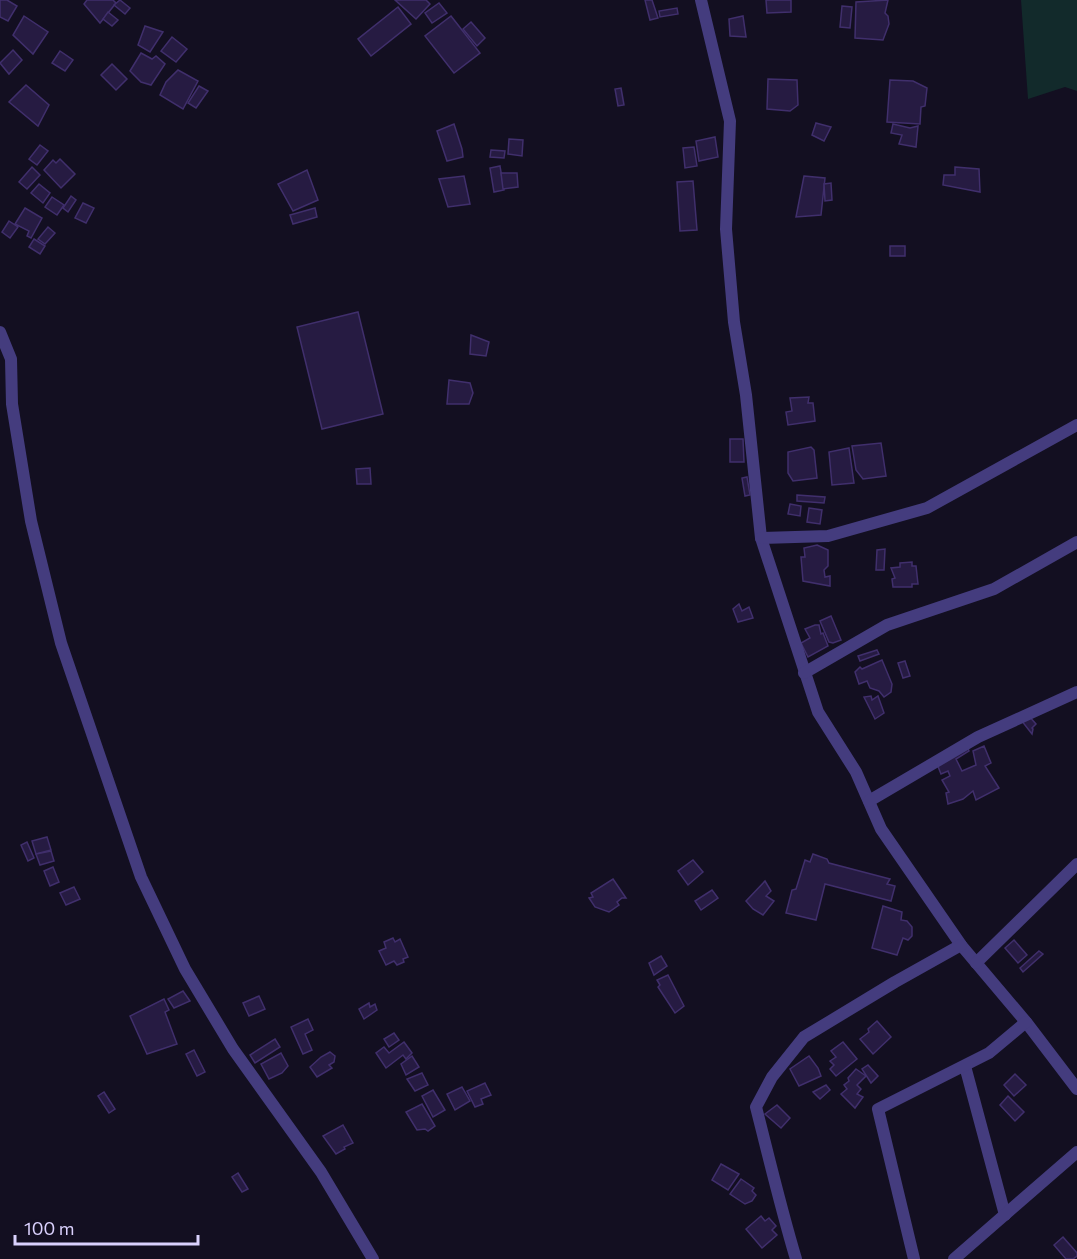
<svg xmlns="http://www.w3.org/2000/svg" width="1077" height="1259" viewBox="0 0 1077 1259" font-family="Commissioner,sans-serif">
  <rect width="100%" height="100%" fill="#130f21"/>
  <path fill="#122a2b" d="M1021 0H1077V91L1065 87 1028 99Z"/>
  <g fill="#261b42" stroke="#402f6c" stroke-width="1.5">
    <path d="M0 0H7L17 6 8 21 0 17Z"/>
    <path d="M87 0H113L116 3 100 23 84 4Z"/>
    <path d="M120 0 130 8 125 14 114 5Z"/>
    <path d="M395 0H426L430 4 416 19Z"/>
    <path d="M645 0H652L658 18 650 20Z"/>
    <path d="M766 0H791V12L767 13Z"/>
    <path d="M888 0 885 13 888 16 889 24 883 40 855 38 856 2Z"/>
    <path d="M439 3 447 13 432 23 425 13Z"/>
    <path d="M842 6 852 7 850 28 840 27Z"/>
    <path d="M398 7 411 24 371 56 358 39Z"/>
    <path d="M677 8 678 14 660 17 659 11Z"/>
    <path d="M108 12 118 20 112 26 103 19Z"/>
    <path d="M24 16 48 32 33 54 13 35Z"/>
    <path d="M451 16 480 53 454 73 425 36Z"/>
    <path d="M743 16 746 37 730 36 729 19Z"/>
    <path d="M471 22 485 38 477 46 463 29Z"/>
    <path d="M145 26 163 32 150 52 138 45Z"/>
    <path d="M172 37 187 49 176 62 161 51Z"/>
    <path d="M13 50 22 60 9 74 0 63Z"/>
    <path d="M60 51 73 60 65 71 52 63Z"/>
    <path d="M141 53 152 59 156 56 165 64 151 85 141 82 130 71Z"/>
    <path d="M112 64 127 79 116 90 101 75Z"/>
    <path d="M178 70 198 81 183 109 160 95 166 82Z"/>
    <path d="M768 79 797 80 798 105 790 111 767 109Z"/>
    <path d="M890 80 913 81 927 88 925 106 921 107 920 124 887 122Z"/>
    <path d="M26 85 49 105 38 126 9 102Z"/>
    <path d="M199 86 208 91 196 108 188 103Z"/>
    <path d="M621 88 624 105 618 106 615 89Z"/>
    <path d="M816 123 831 127 824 141 812 135Z"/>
    <path d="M454 124 462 149 463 157 447 161 437 131Z"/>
    <path d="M893 124 910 128 918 126 916 147 899 144 902 135 891 133Z"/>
    <path d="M715 137 718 157 699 161 696 141Z"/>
    <path d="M509 139 523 140 522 156 508 154Z"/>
    <path d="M40 145 48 151 37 165 29 159Z"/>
    <path d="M694 147 697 166 685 168 683 148Z"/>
    <path d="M491 150 505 151 504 158 490 157Z"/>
    <path d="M60 159 75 174 61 188 44 170 53 160 56 163Z"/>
    <path d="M500 166 504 190 494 192 490 168Z"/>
    <path d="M32 167 40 175 27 189 19 182Z"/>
    <path d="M955 167 979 169 980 192 943 185 944 175H955Z"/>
    <path d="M307 170 318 200 293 211 278 184Z"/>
    <path d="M501 173H517L518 187 503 189Z"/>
    <path d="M464 176 470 204 448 207 439 179Z"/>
    <path d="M804 176 825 178 821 215 796 217Z"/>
    <path d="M693 181 697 230 680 231 677 182Z"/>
    <path d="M831 183 832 200 825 201 824 184Z"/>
    <path d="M39 184 50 193 43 203 31 193Z"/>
    <path d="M71 196 76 200 68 212 63 208Z"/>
    <path d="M52 197 64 205 57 215 45 207Z"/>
    <path d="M83 203 94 208 86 223 75 218Z"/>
    <path d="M25 208 42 218 31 238 27 236 29 231 15 224Z"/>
    <path d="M315 208 317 217 293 224 290 215Z"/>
    <path d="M9 221 18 227 10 238 2 232Z"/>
    <path d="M48 227 55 233 45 244 38 239Z"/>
    <path d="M34 239 45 246 40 254 29 247Z"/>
    <rect x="890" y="246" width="15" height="10"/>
    <path d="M358 312 383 414 322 429 297 327Z"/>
    <path d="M471 335 489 342 486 356 470 354Z"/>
    <path d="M449 380 470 383 473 393 469 404H447Z"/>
    <path d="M809 397 808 403H813L815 421 788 425 786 412 792 411 790 398Z"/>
    <path d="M730 439H743L744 462H730Z"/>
    <path d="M881 443 886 476 863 479 856 470 852 446Z"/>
    <path d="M811 447 814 450 817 478 793 481 788 473V452Z"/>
    <path d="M849 448 854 483 832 485 829 452Z"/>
    <path d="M370 468 371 484H357L356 469Z"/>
    <path d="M747 477 750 495 745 496 742 478Z"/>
    <path d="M797 495 825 497 824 503 797 501Z"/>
    <path d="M790 504 801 506 800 516 788 514Z"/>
    <path d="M809 508 822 510 820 524 807 522Z"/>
    <path d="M817 545 828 550V566L824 570 825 577 830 576V586L803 581 801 557H805L804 548Z"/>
    <path d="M885 549 884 570H876L877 550Z"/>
    <path d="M912 562V566H916L918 584H912V587H893L892 579 895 578 891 568 900 567V563Z"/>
    <path d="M739 604 742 611 749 607 753 618 738 622 733 609Z"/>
    <path d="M831 616 841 640 833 643 829 642 820 621Z"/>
    <path d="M815 625H819L821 634 823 633 828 646 808 657 801 643 810 638 805 629Z"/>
    <path d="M877 650 879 654 860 661 858 656Z"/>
    <path d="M882 660 892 684 891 692 884 697 879 691 870 688 867 681 859 684 855 672 860 667 862 669Z"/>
    <path d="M905 661 910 676 903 678 898 663Z"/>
    <path d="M871 696 872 700 878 696 884 713 875 719 864 697Z"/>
    <path d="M1028 715 1036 724 1032 728 1033 729 1032 734 1021 720Z"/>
    <path d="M967 746 969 751 956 759 962 771 976 765 973 751 984 746 991 763 985 766 999 788 976 800 973 791 963 799 948 804 946 793 949 792 942 780 950 776 948 771 941 774 937 764Z"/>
    <path d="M47 837 51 850 36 854 32 841Z"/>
    <path d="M27 842 34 858 28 861 21 845Z"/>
    <path d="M51 851 54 861 40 865 36 854Z"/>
    <path d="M813 854 827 859 829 863 890 879 887 884 895 886 891 901 825 884 816 920 786 913 792 890 796 889 805 860 810 862Z"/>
    <path d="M693 860 703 872 688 885 678 871Z"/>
    <path d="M53 867 59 882 50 886 44 871Z"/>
    <path d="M613 879 626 898H622L617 902 619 905 609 912 595 907 589 898 593 897 591 893Z"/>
    <path d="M765 881 771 891 766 896 774 901 763 915 753 909 746 901Z"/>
    <path d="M74 887 80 899 66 905 60 893Z"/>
    <path d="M712 890 718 898 701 910 695 901Z"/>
    <path d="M883 906 902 912 901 920 907 921 912 927V936L908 940 903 938 897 955 872 948Z"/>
    <path d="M393 938 395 942 400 939 408 957 403 959 404 962 397 965 394 961 386 965 379 951 386 948 384 942Z"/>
    <path d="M1014 940 1027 955 1018 963 1005 948Z"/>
    <path d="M1039 951 1043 954 1023 972 1020 968Z"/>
    <path d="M661 956 667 966 654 975 649 963Z"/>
    <path d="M668 975 684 1006 675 1013 658 987 660 985 657 980Z"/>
    <path d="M183 991 190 1001 174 1008 168 999Z"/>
    <path d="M259 996 265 1009 249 1016 243 1003Z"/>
    <path d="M164 999 169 1010 165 1012 177 1044 147 1054 130 1016Z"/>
    <path d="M369 1003 370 1007 375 1004 377 1010 364 1019 359 1009Z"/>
    <path d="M308 1019 313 1030 305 1034 312 1050 303 1054 291 1027Z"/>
    <path d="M877 1021 891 1037 873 1054 860 1039 869 1032 868 1029Z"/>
    <path d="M394 1033 399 1040 389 1047 384 1039Z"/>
    <path d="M275 1039 280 1047 255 1063 250 1055Z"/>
    <path d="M404 1042 412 1053 406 1059 403 1055 386 1068 376 1053 384 1047 389 1053Z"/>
    <path d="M843 1042 857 1059 836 1076 830 1069 834 1065 830 1061 836 1057 831 1051Z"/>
    <path d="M194 1050 205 1072 197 1076 186 1054Z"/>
    <path d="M330 1052 335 1056 334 1062 329 1065 332 1068 317 1077 310 1067 321 1057Z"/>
    <path d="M281 1053 288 1066 282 1073 269 1079 261 1064Z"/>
    <path d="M412 1056 419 1067 406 1075 401 1064Z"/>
    <path d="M809 1056 818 1068 821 1076 799 1086 790 1069Z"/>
    <path d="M868 1065 878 1076 871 1083 862 1069Z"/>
    <path d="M856 1069 866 1076 857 1085 861 1089 857 1094 863 1097 855 1108 841 1094 847 1089 844 1085 849 1081 848 1078Z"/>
    <path d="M422 1073 428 1085 415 1091 407 1079Z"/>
    <path d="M1015 1074 1026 1085 1014 1096 1004 1085Z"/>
    <path d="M485 1083 491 1095 481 1099 483 1104 475 1107 467 1091Z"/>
    <path d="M826 1085 830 1090 820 1099 813 1092Z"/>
    <path d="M462 1087 470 1101 455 1110 447 1094Z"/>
    <path d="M433 1090 445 1110 433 1117 422 1096Z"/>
    <path d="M104 1092 115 1109 109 1113 98 1096Z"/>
    <path d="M1008 1096 1024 1112 1015 1121 1000 1105Z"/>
    <path d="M422 1104 435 1126 428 1131 425 1129 417 1130 406 1112Z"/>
    <path d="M777 1105 790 1118 781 1128 765 1114Z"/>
    <path d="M343 1125 353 1143 344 1147 345 1149 336 1154 323 1136Z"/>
    <path d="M721 1164 739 1174 728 1190 712 1180Z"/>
    <path d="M238 1173 248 1189 242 1192 232 1177Z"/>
    <path d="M741 1179 754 1188 752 1191 756 1195 752 1201 745 1204 730 1194Z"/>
    <path d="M761 1216 765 1221 769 1218 776 1226 772 1230 777 1235 762 1248 746 1229Z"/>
    <path d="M1063 1237 1077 1253V1256L1073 1259H1066L1054 1245Z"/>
  </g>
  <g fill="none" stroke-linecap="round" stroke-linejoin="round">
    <g stroke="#443c7e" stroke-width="12">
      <path d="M701 0 730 121 726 229 734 322 746 395 761 538 818 712 856 772 881 829 961 945 1026 1022 1077 1089"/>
      <path d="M0 332 11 359 12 404 31 521 61 643 141 877 185 969 233 1049 321 1172 373 1259"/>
      <path d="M761 538 828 536 927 508 1077 425"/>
      <path d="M804 673 887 625 994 589 1077 542"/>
      <path d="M869 801 978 737 1077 692"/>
      <path d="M976 963 1077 864"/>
      <path d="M965 1066 1005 1215"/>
      <path d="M796 1259C781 1209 769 1158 756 1107L772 1077 804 1037 895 982 961 945"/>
      <path d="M914 1259 878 1109 989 1053 1026 1022"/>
      <path d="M954 1259 1077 1152"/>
    </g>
  </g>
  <path d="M15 1235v9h183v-9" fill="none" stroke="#dad1fd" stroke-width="3"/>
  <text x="24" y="1235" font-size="18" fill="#dad1fd" stroke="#130f21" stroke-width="4.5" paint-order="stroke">100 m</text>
</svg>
